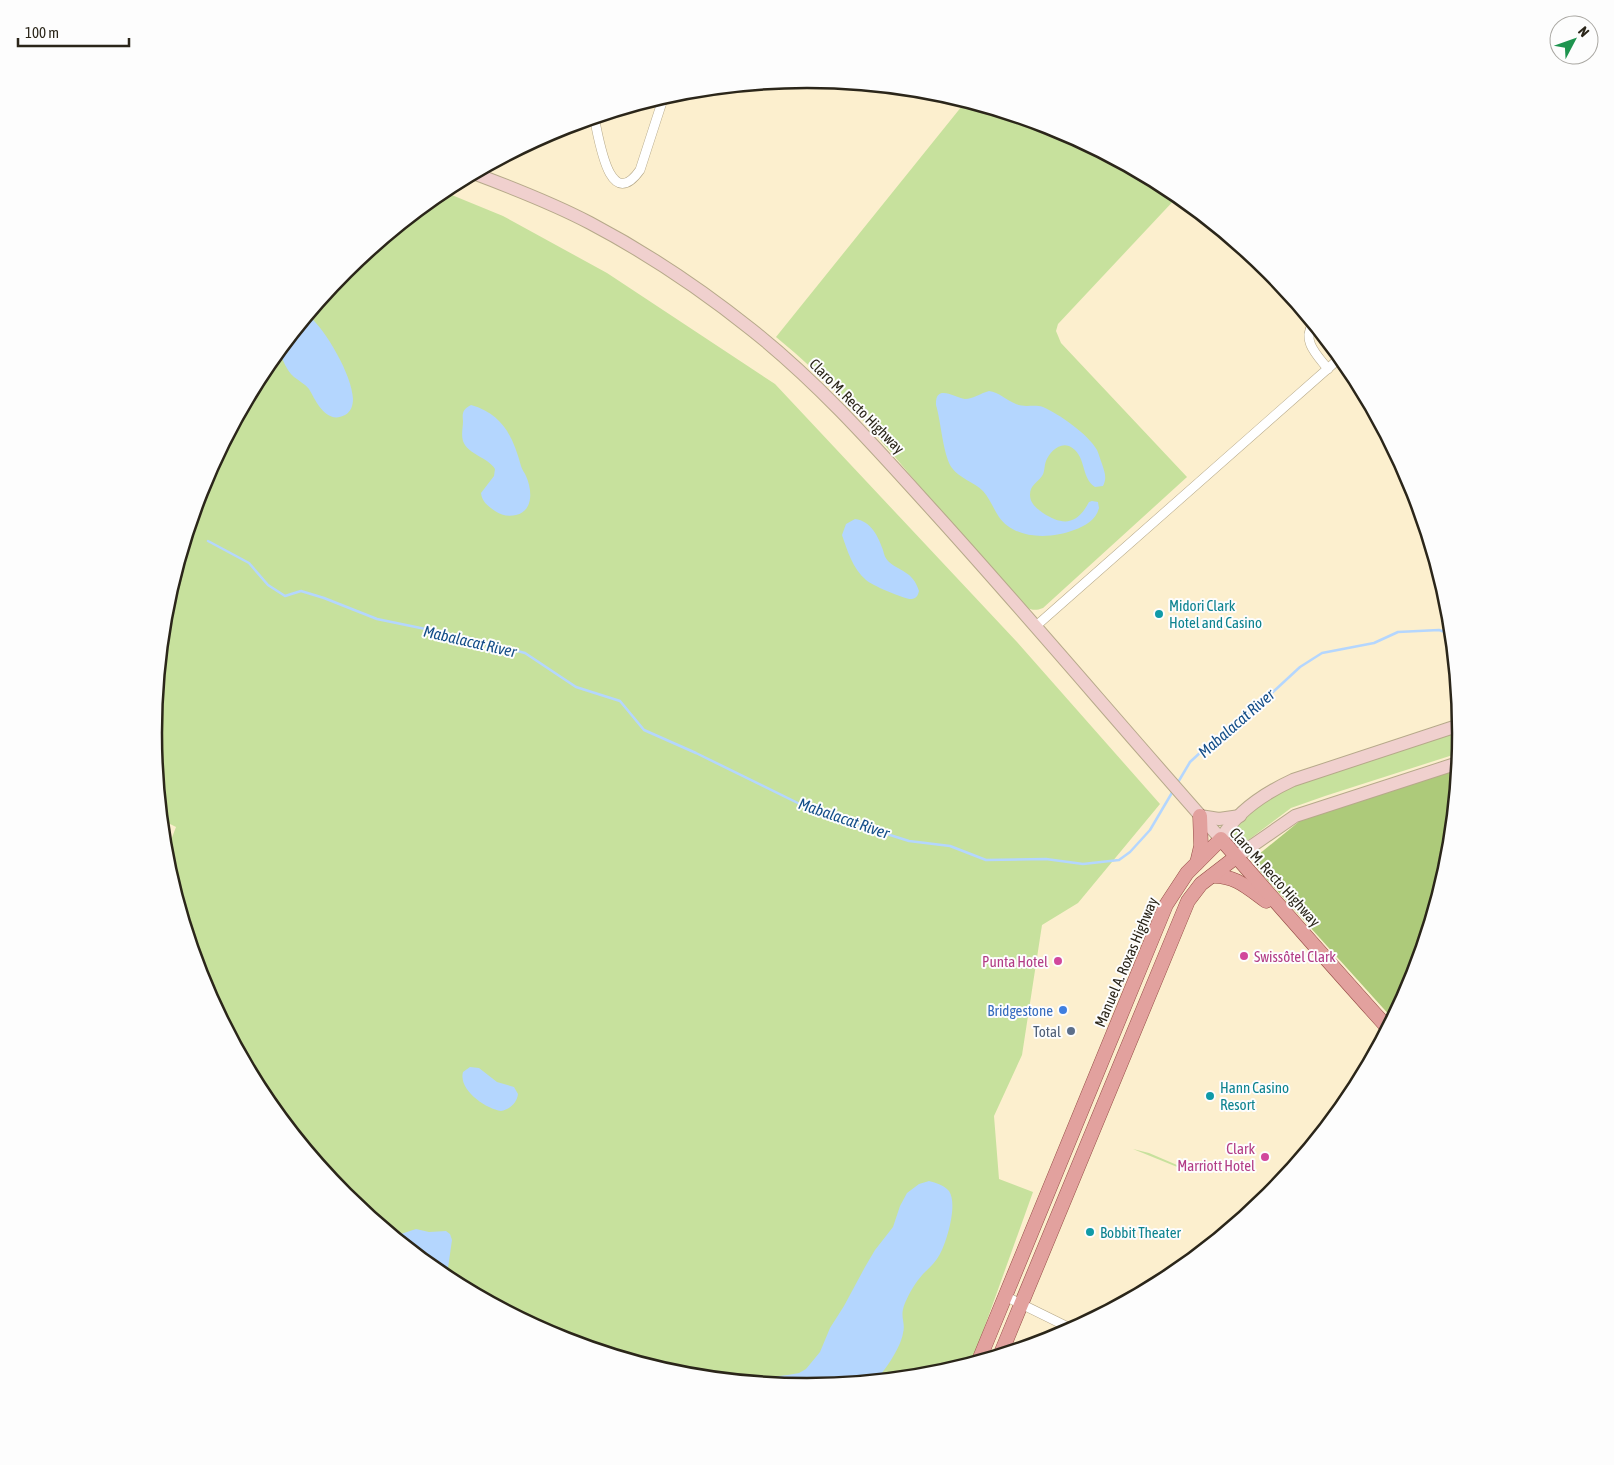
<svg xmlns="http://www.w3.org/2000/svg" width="1614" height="1465" viewBox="0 0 1614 1465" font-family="'Asap Condensed',sans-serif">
  <rect width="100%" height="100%" fill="#fcefce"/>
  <g fill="#c7e19d">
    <path d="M966 101 1057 129 1170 189 1178 196 1058 324 1056 331 1061 343 1187 477 1043 608C1033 612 1028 609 1020 603 984 561 947 518 911 476 869 426 827 378 776 337Z"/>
    <path d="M442 191 503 216 607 273 775 384 1017 642 1160 804 1078 903 1042 925 1022 1055 994 1116 999 1179 1033 1192 972 1362 934 1374 807 1386 679 1374 557 1336 444 1276 345 1195 263 1095 203 982 166 860 165 856 176 827 162 820 153 732 166 605 203 482 264 369 345 270Z"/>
    <path d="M1460 729 1459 753 1325 796 1291 808 1243 844 1236 843 1231 837 1232 831 1258 805 1278 790Z"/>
    <path d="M1133 1149 1149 1153 1191 1171 1192 1173Z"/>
  </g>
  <path fill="#adca7a" d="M1457 768 1448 860 1411 983 1392 1018 1262 874 1256 865 1258 855 1301 820Z"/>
  <g fill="#b4d6fe">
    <path d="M308 315C326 330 352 375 353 399 353 405 351 412 345 415 326 425 316 401 309 389 305 384 299 381 294 377 286 370 283 360 279 351Z"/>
    <path d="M989 391C999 392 1006 400 1016 404 1025 408 1034 404 1043 407 1059 414 1088 434 1097 450 1099 454 1100 459 1102 464 1105 473 1107 478 1103 486L1095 487C1080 477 1087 454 1069 446 1059 442 1049 453 1046 461 1044 466 1045 472 1042 476 1037 483 1030 485 1030 495 1030 503 1036 508 1043 513 1063 526 1077 525 1089 502L1092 501 1098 502 1099 508C1096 520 1085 526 1074 530 1051 539 1015 540 999 517 993 508 990 499 983 491 974 482 959 478 952 468 943 456 941 421 936 405 935 383 955 398 965 399 973 399 981 393 989 391Z"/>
    <path d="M471 405C503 414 513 437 521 466 522 470 525 473 526 476 532 489 534 511 516 515 508 517 501 515 495 511 488 506 482 502 481 493L494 476 495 469C488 457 468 455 463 441 461 435 463 427 463 421 462 413 463 409 471 405Z"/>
    <path d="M855 519C871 521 878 536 883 550 884 554 885 558 888 561 900 572 913 571 919 591 918 595 917 598 912 599 906 600 871 585 866 580 853 569 847 550 842 535L846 524Z"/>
    <path d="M470 1067 479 1068 497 1082 514 1087 518 1094C517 1103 510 1109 501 1111 486 1109 458 1090 463 1072Z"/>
    <path d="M929 1181C936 1183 944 1185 949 1191 958 1204 947 1241 940 1254 936 1262 929 1268 923 1274 915 1283 910 1292 905 1303 899 1317 906 1322 903 1333 901 1347 886 1369 877 1379L807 1386 743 1380 788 1375 799 1373 806 1369 820 1352 830 1328 844 1306 865 1267 875 1250 893 1227 900 1206 907 1193 919 1184Z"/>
    <path d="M416 1229 429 1232 446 1231 450 1234 452 1240 448 1268 455 1282 444 1276 401 1241 398 1237 401 1234Z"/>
  </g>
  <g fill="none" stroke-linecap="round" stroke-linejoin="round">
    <g stroke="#b4d6fe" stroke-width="2.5">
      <path d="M208 541 249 563 268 585 285 596 301 591 324 598 377 619 469 638 525 653 576 687 620 701 644 730 696 753 814 811 909 841 950 846 986 860 1046 859 1083 864 1119 860 1130 852 1150 830 1173 791"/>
      <path d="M1177 784 1190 762 1214 740 1260 704 1300 667 1322 653 1374 643 1398 632 1439 630 1451 634"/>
    </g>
    <g stroke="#b6a98a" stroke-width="10">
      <g id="minor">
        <path d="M594 117C599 138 609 214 640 170L664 96"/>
        <path d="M1313 324C1301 341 1318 356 1328 369"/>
        <path d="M1036 626 1341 357"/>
        <path d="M1005 1296 1072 1329"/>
      </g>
    </g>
    <g stroke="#b6a98a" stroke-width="14">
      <g id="secondary">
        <path d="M473 173C513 188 552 203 590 223 647 253 702 290 752 330 820 384 877 449 935 513 1032 620 1125 731 1221 839 1236 812 1265 793 1293 780L1460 725"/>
        <path d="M1200 816 1219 819 1240 816"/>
        <path d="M1236 857 1295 816 1458 763"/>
      </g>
    </g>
    <g stroke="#954d46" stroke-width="15">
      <g id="primary">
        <path d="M1197 863 1201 846 1200 816"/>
        <path d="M1212 876C1235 875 1248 888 1266 901"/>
        <path d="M1001 1353 1188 901 1201 884 1236 857"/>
        <path d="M979 1360 1166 905 1187 873 1221 839C1276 902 1331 965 1387 1027"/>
      </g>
    </g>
    <use href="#minor" stroke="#fff" stroke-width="9"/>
    <use href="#secondary" stroke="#f0d0ce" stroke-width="12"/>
    <use href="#primary" stroke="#e2a19e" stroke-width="14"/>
  </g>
  <g fill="#0f9aa8" stroke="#fdfdfd" stroke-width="2">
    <circle cx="1159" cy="614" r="5"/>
    <circle cx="1210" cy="1096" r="5"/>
    <circle cx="1090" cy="1232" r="5"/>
  </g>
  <g fill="#d1479c" stroke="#fdfdfd" stroke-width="2">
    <circle cx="1244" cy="956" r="5"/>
    <circle cx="1058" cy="961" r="5"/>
    <circle cx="1265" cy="1157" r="5"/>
  </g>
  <circle fill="#3f7fe0" stroke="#fdfdfd" stroke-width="2" cx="1063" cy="1010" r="5"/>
  <circle fill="#5c6f8a" stroke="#fdfdfd" stroke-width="2" cx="1071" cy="1031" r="5"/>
  <g text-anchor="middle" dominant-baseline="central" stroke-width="4" stroke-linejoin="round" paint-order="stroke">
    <g font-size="15" fill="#2b261a" stroke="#fdfdfd">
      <text transform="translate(857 406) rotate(45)">Claro M. Recto Highway</text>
      <text transform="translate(1275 877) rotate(48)">Claro M. Recto Highway</text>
      <text transform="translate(1126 962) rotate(-67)">Manuel A. Roxas Highway</text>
    </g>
    <g font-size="15" fill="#0d838f" stroke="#fdfdfd" text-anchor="start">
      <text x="1169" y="605">Midori Clark<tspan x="1169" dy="17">Hotel and Casino</tspan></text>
      <text x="1220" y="1087">Hann Casino<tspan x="1220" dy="17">Resort</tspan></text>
      <text x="1100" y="1232">Bobbit Theater</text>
    </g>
    <g font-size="15" fill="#b23c85" stroke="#fdfdfd" text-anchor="end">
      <text x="1254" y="956" text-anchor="start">Swissôtel Clark</text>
      <text x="1048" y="961">Punta Hotel</text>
      <text x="1255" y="1148">Clark<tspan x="1255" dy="17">Marriott Hotel</tspan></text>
    </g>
    <g font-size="15" fill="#366cbe" stroke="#fdfdfd" text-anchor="end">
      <text x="1053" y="1010">Bridgestone</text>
    </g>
    <g font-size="15" fill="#4e5e75" stroke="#fdfdfd" text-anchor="end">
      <text x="1061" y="1031">Total</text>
    </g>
    <g font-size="16" font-style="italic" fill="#144e88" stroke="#fdfdfd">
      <text transform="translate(470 641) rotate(13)">Mabalacat River</text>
      <text transform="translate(1236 723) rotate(-41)">Mabalacat River</text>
      <text transform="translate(844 818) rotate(19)">Mabalacat River</text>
    </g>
  </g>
  <path d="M0 0H1614V1465H0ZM162 733a645 645 0 1 1 1290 0a645 645 0 1 1-1290 0Z" fill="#fdfdfd" fill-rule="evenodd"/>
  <path fill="none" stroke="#2b261a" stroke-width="2.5" d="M162 733a645 645 0 1 1 1290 0a645 645 0 1 1-1290 0Z"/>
  <g transform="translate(1574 40) rotate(49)"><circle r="24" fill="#fdfdfd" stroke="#a9a7a2"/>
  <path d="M0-4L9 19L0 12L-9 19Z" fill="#1e944f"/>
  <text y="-8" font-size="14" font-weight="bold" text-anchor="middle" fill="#2b261a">N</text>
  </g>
  <path d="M18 38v8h111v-8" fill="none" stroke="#2b261a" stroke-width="2.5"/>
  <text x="25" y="38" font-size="15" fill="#2b261a" stroke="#fdfdfd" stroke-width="4" paint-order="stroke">100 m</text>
</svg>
